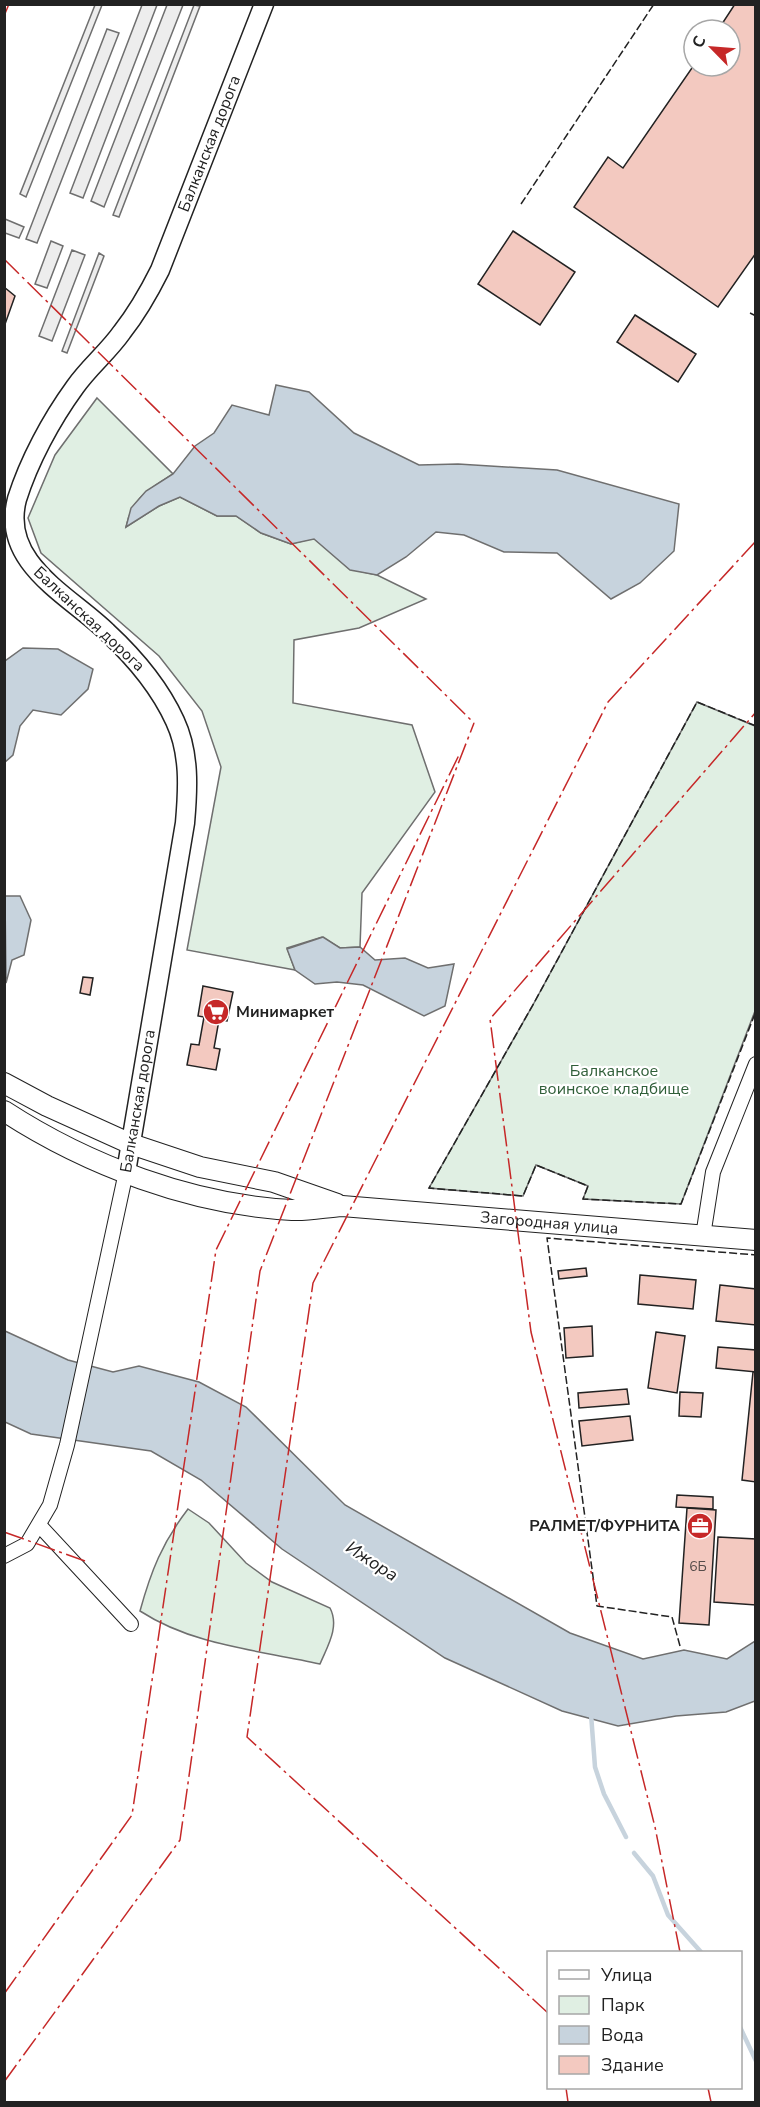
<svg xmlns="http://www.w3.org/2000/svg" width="760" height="2107" viewBox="0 0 760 2107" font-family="'Nunito Sans',sans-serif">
  <rect width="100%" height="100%" fill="#fff"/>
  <g fill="#e0efe3" stroke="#6f6f6f" stroke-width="1.5">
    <path d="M97 398 173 474C150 489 132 497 126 527L159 506 180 497 217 516H236L261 533 291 544 314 538 350 569 377 575 426 599 359 628 294 640 293 703 412 725 435 792 362 893 360 947 340 948 322 937 287 948 295 970 187 950 221 767 202 711 159 656 41 553 28 518 55 455Z"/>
    <path d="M697 702 755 726V1011L681 1204 583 1199 588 1186 536 1165 523 1196 429 1188 534 1003Z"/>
    <path d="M188 1509 209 1523 246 1563 272 1582 330 1608C340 1627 327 1647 320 1664 259 1650 194 1646 140 1611 151 1571 162 1543 188 1509Z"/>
  </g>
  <g fill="#ededed" stroke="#6f6f6f" stroke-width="1.5">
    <path d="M95 5H102L26 197 20 194Z"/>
    <path d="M142 5H157L83 198 70 193Z"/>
    <path d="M167 5H183L104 207 91 201Z"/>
    <path d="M194 5 200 6 119 217 113 215Z"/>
    <path d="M107 29 119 33 37 243 26 239Z"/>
    <path d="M5 219 24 227 19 238 5 233Z"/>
    <path d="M51 241 63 246 47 288 35 284Z"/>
    <path d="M72 250 85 255 52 341 39 336Z"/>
    <path d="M99 253 104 256 67 353 62 351Z"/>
  </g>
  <g fill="#c7d3dd" stroke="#6f6f6f" stroke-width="1.5">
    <path d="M276 385 309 392 354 433 419 465 458 464 557 470 679 504 674 551 640 583 611 599 557 553 504 552 464 535 436 532 406 557 377 575 350 570 314 539 291 544 261 533 236 516H217L180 497 159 506 126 527 131 508 146 491 173 474 195 446 214 433 232 405 269 415Z"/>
    <path d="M23 648 58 649 93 669 88 689 61 715 33 710 20 726 13 755 5 762V661Z"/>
    <path d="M5 896H20L31 920 24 955 12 960 6 983Z"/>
    <path d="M323 937 340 948 360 947 375 960 405 958 428 968 454 964 445 1006 424 1016 363 985 337 982 315 984 295 970 287 949Z"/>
    <path d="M5 1331 68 1360 113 1372 139 1366 199 1382 246 1407 345 1505 570 1633 643 1659 684 1650 727 1659 755 1641V1701L726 1712 676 1716 618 1726 562 1711 445 1658 282 1549 201 1480 151 1451 31 1434 5 1422Z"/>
  </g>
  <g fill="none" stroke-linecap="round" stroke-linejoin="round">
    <g stroke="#c7d3dd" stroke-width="4.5">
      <path d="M591 1714 595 1767 604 1794 626 1837"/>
      <path d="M634 1853 653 1876 668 1915 701 1952"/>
      <path d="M740 2027 756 2061"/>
    </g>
  </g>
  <g fill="#f3c9c0" stroke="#222" stroke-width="1.5">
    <path d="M735 4H756V253L718 307 574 207 608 157 623 168 694 65 730 66V30H718Z"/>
    <path d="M513 231 575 272 540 325 478 284Z"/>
    <path d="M4 287 15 296 4 327Z"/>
    <path d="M635 315 696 354 678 382 617 342Z"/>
    <path d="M83 977 93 978 90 995 80 993Z"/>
    <path d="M203 986 233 992 227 1021 219 1020 214 1048 220 1049 216 1070 187 1065 191 1044 199 1045 204 1017 198 1016Z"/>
    <path d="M586 1268 587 1276 559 1279 558 1271Z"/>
    <path d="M640 1275 696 1280 693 1309 638 1304Z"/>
    <path d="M720 1285 756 1289V1325L716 1321Z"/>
    <path d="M592 1326 593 1356 566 1358 564 1328Z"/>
    <path d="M656 1332 685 1336 677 1393 648 1388Z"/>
    <path d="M718 1347 756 1350V1372L716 1368Z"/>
    <path d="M753 1372H756V1482L742 1480Z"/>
    <path d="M627 1389 629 1404 579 1408 578 1393Z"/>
    <path d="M680 1392 703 1393 701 1417 679 1416Z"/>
    <path d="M630 1416 633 1440 582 1446 579 1421Z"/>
    <path d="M677 1495 713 1497V1509L676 1507Z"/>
    <path d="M687 1508 716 1510 709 1625 679 1623Z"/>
    <path d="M718 1537 756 1539V1605L714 1602Z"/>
  </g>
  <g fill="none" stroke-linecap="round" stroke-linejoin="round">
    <g stroke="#222" stroke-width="16">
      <g id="minor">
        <path d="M703 1236 713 1172 756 1064"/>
        <path d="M40 1526 131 1624"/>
        <path d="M4 1556 27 1544 50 1505 67 1445 126 1172"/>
      </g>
    </g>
    <g stroke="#222" stroke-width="21">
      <g id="tertiary">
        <path id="s1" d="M126 1172 185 823C188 789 190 753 175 721 159 686 135 658 107 632 69 595 0 563 17 499 29 461 51 420 75 387 89 367 108 352 122 332 137 313 149 292 160 270L264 4"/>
      </g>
    </g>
    <g stroke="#222" stroke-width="22">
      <g id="secondary">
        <path d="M4 1083 47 1106 131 1144 200 1167 274 1182 337 1204"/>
        <path id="s2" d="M4 1111C87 1165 192 1205 292 1210 308 1211 326 1207 342 1206L756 1240"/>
      </g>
    </g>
    <use href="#minor" stroke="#fff" stroke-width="14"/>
    <use href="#tertiary" stroke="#fff" stroke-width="18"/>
    <use href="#secondary" stroke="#fff" stroke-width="20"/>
    <g stroke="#222" stroke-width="1.5" stroke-dasharray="8 3" stroke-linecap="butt">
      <path d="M521 204 654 4"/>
      <path d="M750 313 756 316"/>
      <path d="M756 726 697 702 534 1003 429 1188 523 1196 536 1165 588 1186 583 1199 681 1204 756 1011"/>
      <path d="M680 1646 672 1617 597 1606 547 1238 756 1255"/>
    </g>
    <g stroke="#c62828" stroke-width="1.5" stroke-dasharray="21 4.5 3 4.5" stroke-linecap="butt">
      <path d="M4 16 9 4"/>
      <path d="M4 259 474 723"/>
      <path d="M4 1532 85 1561"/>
      <path d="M680 1952 655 1827 531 1332 490 1019 756 712"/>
      <path d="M4 1994 132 1815 216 1250 460 753"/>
      <path d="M548 2013 247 1737 313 1283 608 702 756 541"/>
      <path d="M4 2082 180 1840 260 1271 474 723"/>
      <path d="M566 2088 568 2102"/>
      <path d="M708 2088 711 2102"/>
    </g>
  </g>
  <defs>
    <g id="supermarket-disc" transform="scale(1.35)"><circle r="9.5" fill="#c62828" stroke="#fff"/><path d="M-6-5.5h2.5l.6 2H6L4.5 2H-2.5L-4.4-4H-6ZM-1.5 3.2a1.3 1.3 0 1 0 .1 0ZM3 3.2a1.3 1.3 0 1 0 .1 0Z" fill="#fff"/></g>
    <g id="office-disc" transform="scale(1.35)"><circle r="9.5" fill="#c62828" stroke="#fff"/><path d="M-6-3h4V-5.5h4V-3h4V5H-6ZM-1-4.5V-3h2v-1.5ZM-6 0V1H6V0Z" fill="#fff"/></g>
  </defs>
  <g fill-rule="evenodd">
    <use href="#supermarket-disc" x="216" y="1012"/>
    <use href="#office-disc" x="700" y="1526"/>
  </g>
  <g text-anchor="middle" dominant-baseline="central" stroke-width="4.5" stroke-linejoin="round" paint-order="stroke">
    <g font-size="14" fill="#564c4a">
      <text x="698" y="1566">6Б</text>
    </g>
    <g font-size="16" fill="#222" stroke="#fff">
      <text stroke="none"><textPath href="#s1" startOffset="1149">Балканская дорога</textPath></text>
      <text transform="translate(89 619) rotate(43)">Балканская дорога</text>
      <text stroke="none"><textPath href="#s1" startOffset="72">Балканская дорога</textPath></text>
      <text stroke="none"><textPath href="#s2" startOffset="566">Загородная улица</textPath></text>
    </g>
    <g font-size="16" font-weight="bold" fill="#222" stroke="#fff" text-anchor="start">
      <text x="236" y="1012">Минимаркет</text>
      <text x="680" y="1526" text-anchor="end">РАЛМЕТ/ФУРНИТА</text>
    </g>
    <g font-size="16" fill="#2f5e38" stroke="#fff">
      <text x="614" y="1071">Балканское<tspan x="614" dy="18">воинское кладбище</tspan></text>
    </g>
    <g font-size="18" font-style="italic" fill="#222" stroke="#fff">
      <text transform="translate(372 1561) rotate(33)">Ижора</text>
    </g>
  </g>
  <rect width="760" height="2107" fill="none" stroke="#222222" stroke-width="12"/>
  <rect x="547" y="1951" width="195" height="138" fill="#ffffff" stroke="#a7a7a7" stroke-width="1.5"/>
  <rect x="559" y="1970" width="30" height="9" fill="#ffffff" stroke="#a7a7a7" stroke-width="1.5"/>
  <text x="601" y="1981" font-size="18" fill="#222222">Улица</text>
  <rect x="559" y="1996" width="30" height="18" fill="#e0efe3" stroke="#a7a7a7" stroke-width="1.5"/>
  <text x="601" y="2011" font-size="18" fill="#222222">Парк</text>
  <rect x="559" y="2026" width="30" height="18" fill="#c7d3dd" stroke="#a7a7a7" stroke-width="1.5"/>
  <text x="601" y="2041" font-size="18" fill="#222222">Вода</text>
  <rect x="559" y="2056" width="30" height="18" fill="#f3c9c0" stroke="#a7a7a7" stroke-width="1.5"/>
  <text x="601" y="2071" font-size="18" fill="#222222">Здание</text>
  <g transform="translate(712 48) rotate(295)"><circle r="28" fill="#ffffff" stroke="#a7a7a7" stroke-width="1.5"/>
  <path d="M0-4.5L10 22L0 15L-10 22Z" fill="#c62828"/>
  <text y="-9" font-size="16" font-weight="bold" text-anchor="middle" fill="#222222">С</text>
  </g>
</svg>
